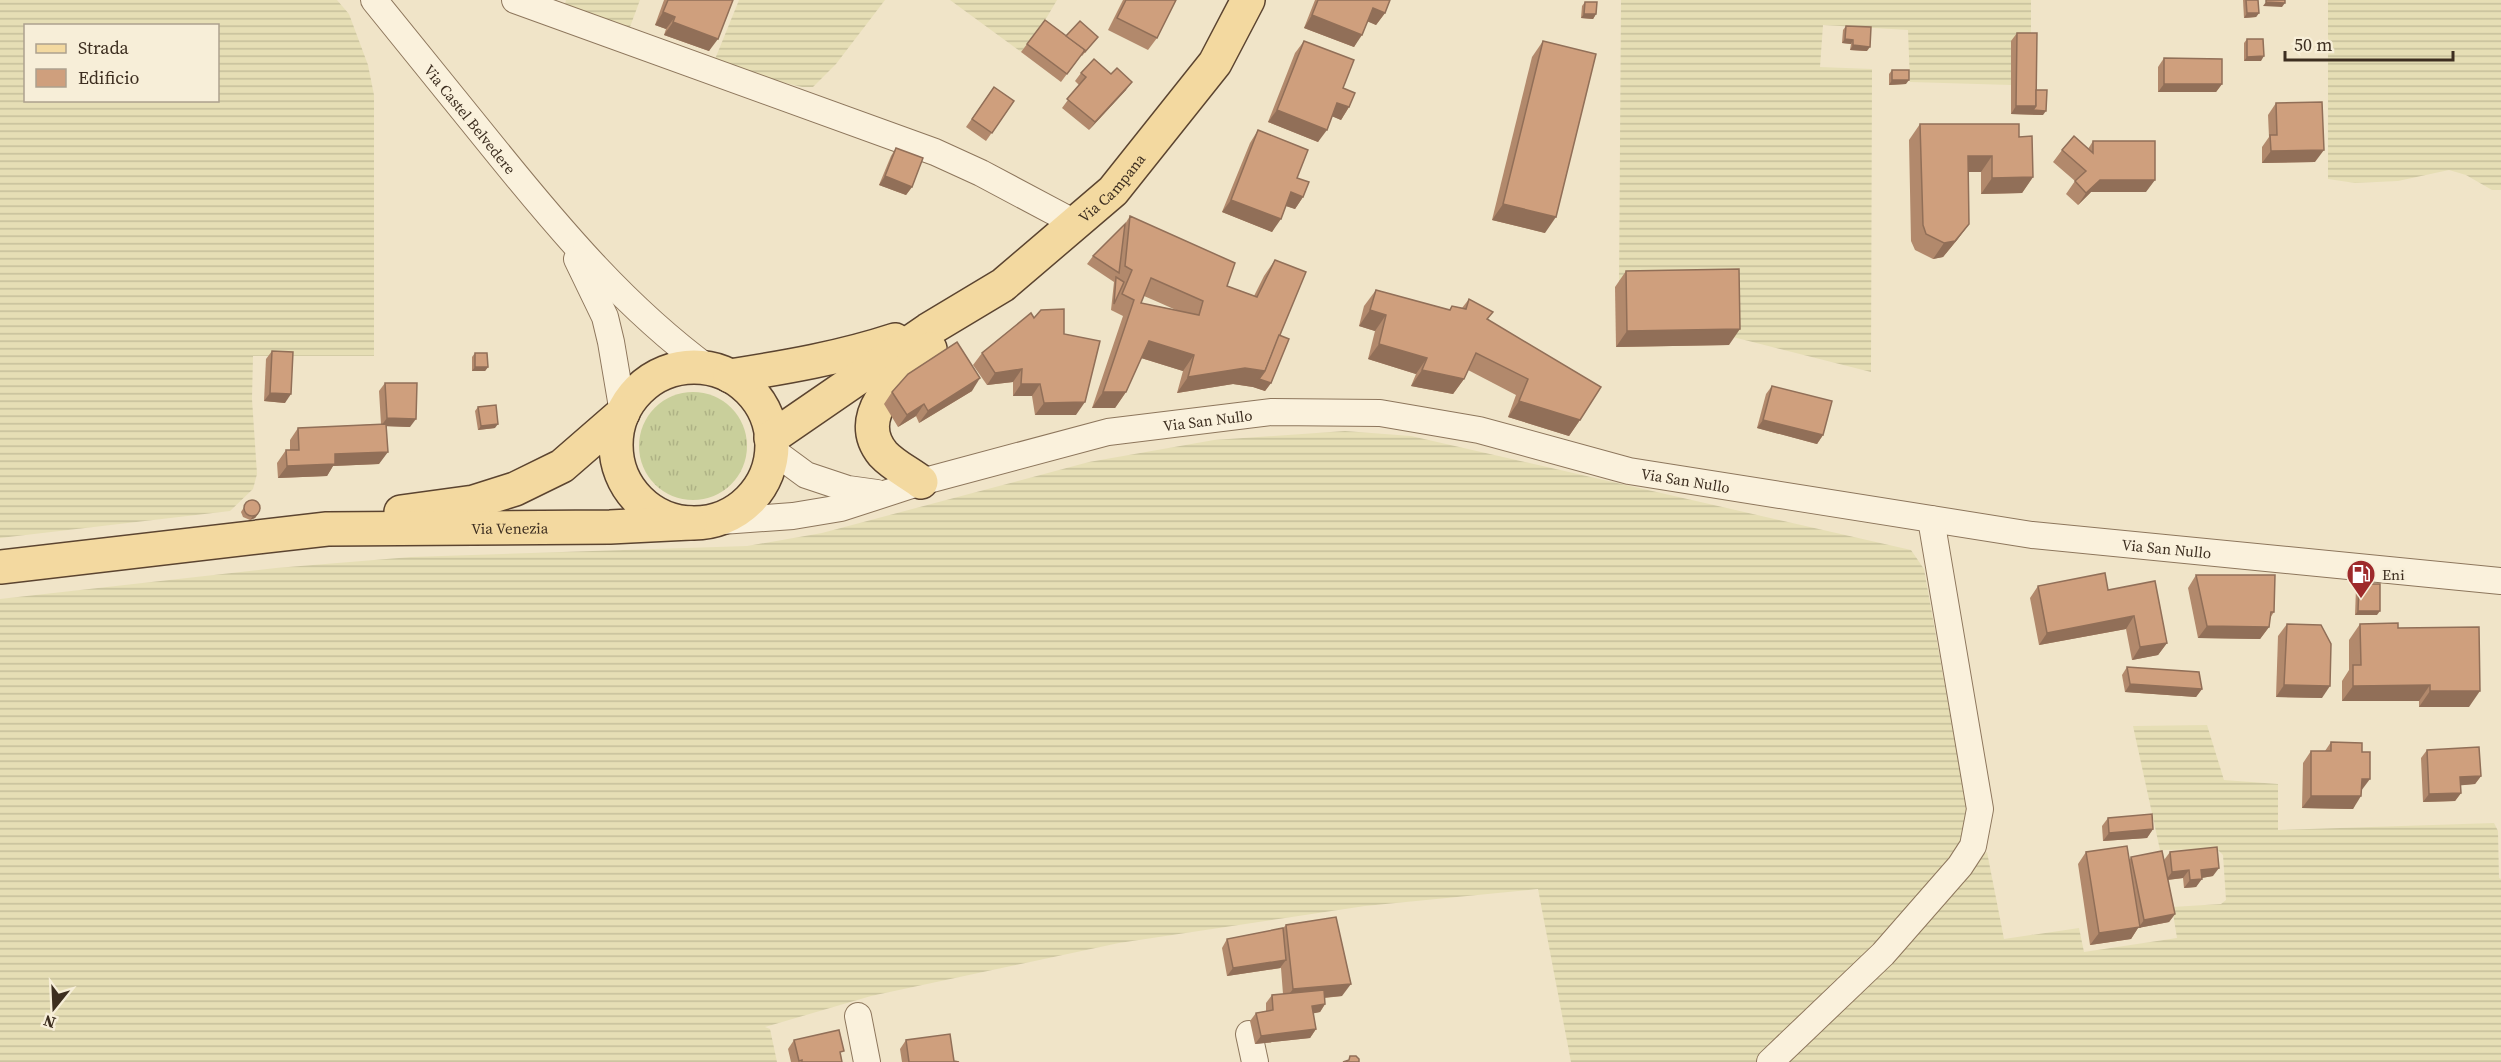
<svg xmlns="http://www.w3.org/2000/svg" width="2501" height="1062" viewBox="0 0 2501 1062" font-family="'Source Serif 4',serif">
  <defs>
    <pattern id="farmland-rules" width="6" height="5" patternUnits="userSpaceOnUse" patternTransform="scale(1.5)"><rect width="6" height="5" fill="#e6deb5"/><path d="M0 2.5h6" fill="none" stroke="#c6bf9b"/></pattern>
    <pattern id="grass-tufts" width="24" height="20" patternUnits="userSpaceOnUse" patternTransform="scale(1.5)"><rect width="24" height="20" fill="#c9cf9b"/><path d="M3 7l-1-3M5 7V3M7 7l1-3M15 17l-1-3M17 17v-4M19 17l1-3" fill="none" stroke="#aeb285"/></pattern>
  </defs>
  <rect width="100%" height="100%" fill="#f0e4c8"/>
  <g fill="url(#farmland-rules)" fill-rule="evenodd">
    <path d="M0 0H337L349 14 368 65 374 95V356H253L252 399 257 474 253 489 230 511 0 538ZM26 26H218V100H26Z"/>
    <path d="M566 0H640L627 35 563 12Z"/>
    <path d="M739 0H885L836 64 813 87H802L769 79 713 64Z"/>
    <path d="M950 0H1057L1047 17 1021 52Z"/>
    <path d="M1621 0H2031V41H2011V85L1910 82 1908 30 1823 25 1820 67 1872 69 1871 372 1729 336 1619 286Z"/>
    <path d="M2328 0H2501V190H2492L2466 175 2449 170 2398 181 2355 183 2328 179Z"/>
    <path d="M1345 431 1411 436 1911 550 1924 569 1969 820 1966 837 1952 857 1871 952 1760 1062H1571L1538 889 1365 906 1119 943 871 996 765 1027 770 1029 777 1062H0V599L276 568 411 557 747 546 822 533 1089 462 1214 440Z"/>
    <path d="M2207 725 2224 780 2278 784V830L2494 823 2498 831 2499 878 2501 879V1062H1783L1968 869 1987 852 2004 939 2079 928 2084 952 2177 938 2172 907 2221 904 2226 900 2223 855 2217 849 2160 850 2133 726Z"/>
  </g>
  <circle fill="url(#grass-tufts)" cx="693" cy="446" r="54"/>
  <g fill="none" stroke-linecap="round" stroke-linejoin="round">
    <g stroke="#8d765c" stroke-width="28">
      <g id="minor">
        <path id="s1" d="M374 0C415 51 456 101 497 152 561 231 626 308 709 369"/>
        <path d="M515 0 935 152 981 173 1075 223"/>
        <path d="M577 259 605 317 611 342 623 413"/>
        <path d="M772 450 806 475 848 489 877 493"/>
        <path id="s2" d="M708 522 793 516 841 508 921 482 1108 432 1272 412 1380 413 1479 430 1629 471 2032 535 2501 581"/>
        <path d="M858 1016 867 1062"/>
        <path d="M1249 1034 1255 1062"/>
        <path d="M1770 1062 1883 954 1960 866 1973 846 1980 809 1931 519"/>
      </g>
    </g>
    <g stroke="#5b4430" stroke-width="36">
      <g id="major">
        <circle cx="694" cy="445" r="78"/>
        <path d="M730 376C787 367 840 358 895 340"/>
        <path id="s3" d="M771 438 928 330 1003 285 1113 191 1215 63 1248 0"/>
        <path d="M921 482C909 473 893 465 883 454 850 414 902 374 930 349"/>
        <path d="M401 512 474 502 515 489 562 466 623 413"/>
        <path id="s4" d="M0 567 327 529 610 527 690 523"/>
      </g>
    </g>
    <use href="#minor" stroke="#faf1dc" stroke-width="26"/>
    <use href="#major" stroke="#f3d9a0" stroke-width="33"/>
  </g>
  <g fill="#b2896c" fill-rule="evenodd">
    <path d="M664 0H733L709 51 664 35 666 29 655 25Z"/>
    <path d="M1123 0H1176L1157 38 1148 50 1108 30Z"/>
    <path d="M1315 0H1390L1385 13 1376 25 1368 21 1354 47 1304 28Z"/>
    <path d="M2243 0H2258L2259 13 2256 17 2244 18Z"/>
    <path d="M1585 2 1596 14 1593 19 1581 18 1582 6Z"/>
    <path d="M1045 20 1066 36 1098 37 1082 56 1081 55 1061 82 1021 52Z"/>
    <path d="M1846 26 1867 51 1850 50 1851 44 1842 43 1843 30Z"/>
    <path d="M2017 33 2036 90 2043 115 2011 114V41Z"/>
    <path d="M2247 39 2261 61H2244V43Z"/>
    <path d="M1304 41 1343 88 1349 107 1341 120 1332 116 1318 142 1268 122 1295 53Z"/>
    <path d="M1543 41 1545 233 1492 220 1532 57Z"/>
    <path d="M2164 58 2222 84 2216 92H2158V67Z"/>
    <path d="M1892 70 1906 84 1889 85V74Z"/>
    <path d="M1081 73 1111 74 1126 90 1089 130 1062 108 1079 85 1075 81Z"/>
    <path d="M994 87 1014 101 986 141 966 127Z"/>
    <path d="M2276 103 2315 162 2262 163V147L2269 137 2268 115Z"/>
    <path d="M1920 124 2019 137 2033 177 2022 193 1981 194V172H1968L1969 224 1957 240 1943 257 1933 259 1915 250 1911 241 1909 140Z"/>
    <path d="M1258 130 1297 178 1303 197 1295 209 1286 206 1272 232 1222 212 1250 143Z"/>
    <path d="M2093 141 2146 192H2091L2078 205 2066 194 2075 181 2053 162 2062 150 2088 149Z"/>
    <path d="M896 148 912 187 906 195 879 185 891 156Z"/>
    <path d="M1130 216 1227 286 1254 296 1264 276 1275 260 1279 335 1271 383 1265 391 1253 387 1233 384 1177 393 1183 371 1141 358 1126 392 1115 408H1092L1123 316 1111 310 1114 282 1087 264 1093 256 1125 224ZM1144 296 1158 302 1176 310 1141 303Z"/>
    <path d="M1626 271 1729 345 1616 347 1615 287Z"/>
    <path d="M1376 290 1449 310 1452 306 1462 308 1469 299 1580 420 1569 436 1508 417 1516 395 1468 370 1464 379 1453 394 1411 386 1416 374 1368 359 1375 331 1359 326 1364 306Z"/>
    <path d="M1034 318 1064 334 1076 415H1035L1032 396H1013V382L987 385 973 365 982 353Z"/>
    <path d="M272 351 285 403 264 401 266 359Z"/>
    <path d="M475 353 488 367 485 371H472V357Z"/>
    <path d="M385 383 410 427 387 426 379 464 333 466 327 476 278 478 277 463 286 450H290V440L298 428 381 424 379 391Z"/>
    <path d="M1772 386 1823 435 1817 444 1757 428 1766 394Z"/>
    <path d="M972 391 919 423 916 416 898 427 884 404 892 392Z"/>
    <path d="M478 407 495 428 478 430 475 411Z"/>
    <path d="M248 501 258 514 255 518 250 520 243 517 241 512Z"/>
    <path d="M2196 575 2274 612 2270 618 2269 627 2260 639 2198 638 2188 588Z"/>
    <path d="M2359 584 2377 615H2355L2356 588Z"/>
    <path d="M2038 586 2108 590 2167 643 2158 655 2132 660 2126 629 2039 645 2030 598Z"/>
    <path d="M2287 624 2322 698 2276 697 2278 636Z"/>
    <path d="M2360 624 2398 628 2469 707H2419V701H2342V681L2349 670V640Z"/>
    <path d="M2127 667 2202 689 2196 697 2125 692 2122 675Z"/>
    <path d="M2331 742 2361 791 2353 809 2302 808 2303 763 2311 751H2325Z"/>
    <path d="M2427 750 2481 776 2475 784 2460 785 2461 793 2455 801 2423 802 2421 758Z"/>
    <path d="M2108 818 2153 829 2147 838 2103 841 2102 826Z"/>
    <path d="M2086 852 2129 861 2131 857 2165 866 2164 860 2170 852 2213 876 2202 878 2196 887 2184 888 2183 878 2168 880 2175 914 2169 922 2138 928 2131 939 2090 945 2078 864Z"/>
    <path d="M1286 925 1342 996 1325 998V1004L1320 1012 1313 1013 1316 1029 1310 1038 1255 1044 1250 1021 1256 1013 1266 1011V1003L1272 995 1283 994 1281 968 1227 976 1222 948 1227 939 1283 928Z"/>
    <path d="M794 1040 841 1056 842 1062H791L788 1049Z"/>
    <path d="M906 1040 954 1061 959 1062H902L900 1049Z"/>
  </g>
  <g fill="#916f58">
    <path d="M2266 2 2285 3 2282 7 2263 6Z"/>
    <path d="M1373 8 1385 13 1376 25 1364 20Z"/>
    <path d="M663 12 675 17 666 29 655 25Z"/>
    <path d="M2247 13H2259L2256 17 2244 18Z"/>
    <path d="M1584 14H1596L1593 19 1581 18Z"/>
    <path d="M1312 15 1362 35 1354 47 1304 28Z"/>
    <path d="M673 22 718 39 709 51 664 35Z"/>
    <path d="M1845 39 1853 40 1851 44 1842 43Z"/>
    <path d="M1853 45 1870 47 1867 51 1850 50Z"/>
    <path d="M2264 56 2261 61H2244L2247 57Z"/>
    <path d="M1892 80H1909L1906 84 1889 85Z"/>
    <path d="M1132 82 1126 90 1089 130 1095 122Z"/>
    <path d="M2164 84H2222L2216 92H2158Z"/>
    <path d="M1337 103 1349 107 1341 120 1329 115Z"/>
    <path d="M2016 106H2036L2046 111 2043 115 2011 114Z"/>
    <path d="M1277 110 1327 130 1318 142 1268 122Z"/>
    <path d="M2324 150 2315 162 2262 163 2271 151Z"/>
    <path d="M1968 156H1992L1981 172H1957Z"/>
    <path d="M885 176 912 187 906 195 879 185Z"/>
    <path d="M2033 177 2022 193 1981 194 1992 178Z"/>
    <path d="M2100 180H2155L2146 192H2091L2078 205 2086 193Z"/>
    <path d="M1291 192 1303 197 1295 209 1283 205Z"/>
    <path d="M1231 200 1281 219 1272 232 1222 212Z"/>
    <path d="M1503 204 1556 217 1545 233 1492 220Z"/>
    <path d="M1969 224 1957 240 1943 257 1933 259 1944 243Z"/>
    <path d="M1370 310 1386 315 1375 331 1359 326Z"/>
    <path d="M1740 329 1729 345 1616 347 1627 331Z"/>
    <path d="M1149 341 1194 355 1183 371 1138 357Z"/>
    <path d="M1379 344 1427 358 1416 374 1368 359Z"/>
    <path d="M475 367H488L485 371H472Z"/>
    <path d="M1245 368 1265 371 1271 383 1265 391 1253 387 1233 384 1177 393 1188 377Z"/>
    <path d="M1022 369 1013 382 987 385 995 373Z"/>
    <path d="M1422 370 1464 379 1453 394 1411 386Z"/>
    <path d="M980 378 972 391 919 423 928 411Z"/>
    <path d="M1021 384H1040L1032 396H1013Z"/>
    <path d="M1103 392H1126L1115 408H1092Z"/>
    <path d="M270 393 291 394 285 403 264 401Z"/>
    <path d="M1519 401 1580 420 1569 436 1508 417Z"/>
    <path d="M1085 402 1076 415H1035L1044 403Z"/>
    <path d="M924 404 916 416 898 427 907 415Z"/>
    <path d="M387 418 416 419 410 427 381 426Z"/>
    <path d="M1763 420 1823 435 1817 444 1757 428Z"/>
    <path d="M498 424 495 428 478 430 481 426Z"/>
    <path d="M388 452 379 464 333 466 327 476 278 478 287 466 335 454Z"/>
    <path d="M258 514 255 518 250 520 253 516Z"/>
    <path d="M2358 611H2380L2377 615H2355Z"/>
    <path d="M2134 616 2126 629 2039 645 2047 633Z"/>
    <path d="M2207 626 2269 627 2260 639 2198 638Z"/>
    <path d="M2167 643 2158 655 2132 660 2140 647Z"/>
    <path d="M2130 684 2202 689 2196 697 2125 692Z"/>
    <path d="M2284 685 2330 686 2322 698 2276 697Z"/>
    <path d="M2430 685 2419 701H2342L2353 686Z"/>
    <path d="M2430 691H2480L2469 707H2419Z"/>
    <path d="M2481 776 2475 784 2454 786 2460 777Z"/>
    <path d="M2362 779H2370L2361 791Z"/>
    <path d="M2461 793 2455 801 2423 802 2429 794Z"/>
    <path d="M2311 796H2361L2353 809 2302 808Z"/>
    <path d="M2153 829 2147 838 2103 841 2109 833Z"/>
    <path d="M2219 868 2213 876 2195 879 2201 870Z"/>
    <path d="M2189 870 2183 878 2166 880 2172 872Z"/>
    <path d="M2202 879 2196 887 2184 888 2190 880Z"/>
    <path d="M2175 914 2169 922 2138 928 2131 939 2090 945 2099 933 2139 927 2144 920Z"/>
    <path d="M1286 960 1280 968 1227 976 1233 968Z"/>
    <path d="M1351 984 1342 996 1284 1001 1293 989Z"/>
    <path d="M1325 1004 1320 1012 1306 1015 1312 1006Z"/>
    <path d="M1316 1029 1310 1038 1255 1044 1261 1036Z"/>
  </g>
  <g fill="#cf9f7d" stroke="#916f58" stroke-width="1.5" fill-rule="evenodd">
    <path d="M668 0H733L718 39 673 22 675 17 663 12Z"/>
    <path d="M1126 0H1176L1157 38 1117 18Z"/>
    <path d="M1318 0H1390L1385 13 1373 8 1362 35 1312 15Z"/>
    <path d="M2246 0H2258L2259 13H2247Z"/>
    <path d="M2266 0H2285V3L2266 2Z"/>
    <path d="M1585 2H1597L1596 14H1584Z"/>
    <path d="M1045 20 1085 50 1067 74 1027 44Z"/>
    <path d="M1080 21 1098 37 1085 52 1084 51 1085 50 1066 36Z"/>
    <path d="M1846 26 1871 27 1870 47 1853 45V40L1845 39Z"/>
    <path d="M2017 33H2037L2036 106H2016Z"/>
    <path d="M2247 39H2263L2264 56 2247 57Z"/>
    <path d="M1304 41 1354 60 1343 88 1355 93 1349 107 1337 103 1327 130 1277 110Z"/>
    <path d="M1543 41 1596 54 1556 217 1503 204Z"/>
    <path d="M2164 58 2222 59V84H2164Z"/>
    <path d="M1094 59 1111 74 1117 68 1132 82 1095 122 1067 99 1086 77 1081 73Z"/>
    <rect x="1892" y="70" width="17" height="10"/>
    <path d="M994 87 1014 101 992 133 972 119Z"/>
    <path d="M2036 90H2047L2046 111 2033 110 2036 106Z"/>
    <path d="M2322 102 2324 150 2271 151 2270 135H2277L2276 103Z"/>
    <path d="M1920 124H2019V137L2032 136 2033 177 1992 178V156H1968L1969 224 1955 241 1944 243 1926 234 1923 225Z"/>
    <path d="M1258 130 1308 150 1297 178 1309 182 1303 197 1291 192 1281 219 1231 200Z"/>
    <path d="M2074 136 2093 153V141H2155V180H2100L2086 193 2075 181 2086 171 2062 150Z"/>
    <path d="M896 148 923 158 912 187 885 176Z"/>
    <path d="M1130 216 1235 263 1227 286 1257 297 1275 260 1306 272 1265 371 1245 368 1188 377 1194 355 1149 341 1126 392H1103L1134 300 1122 294 1132 270 1125 266ZM1151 278 1203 301 1199 315 1141 303Z"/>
    <path d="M1125 224 1119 273 1093 256Z"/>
    <path d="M1739 269 1740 329 1627 331 1626 271Z"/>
    <path d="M1116 277 1124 282 1114 304Z"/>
    <path d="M1376 290 1450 310 1452 306 1466 309 1469 299 1493 312 1487 319 1601 387 1580 420 1519 401 1528 379 1476 353 1464 379 1422 370 1427 358 1379 344 1386 315 1370 310Z"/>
    <path d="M1064 309V334L1100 341 1085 402 1044 403 1040 384H1021L1022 369 995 373 982 353 1031 313 1034 318 1041 310Z"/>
    <path d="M1279 335 1289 339 1271 383 1259 379 1265 371Z"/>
    <path d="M957 342 980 378 928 411 924 404 907 415 892 392 908 374Z"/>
    <path d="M272 351 293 352 291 394 270 393Z"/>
    <path d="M475 353H487L488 367H475Z"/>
    <path d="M385 383H417L416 419 387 418Z"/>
    <path d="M1772 386 1832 401 1823 435 1763 420Z"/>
    <path d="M496 405 498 424 481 426 478 407Z"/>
    <path d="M386 424 388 452 335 454V464L287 466 286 450H299L298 428Z"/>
    <circle cx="252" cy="508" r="8"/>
    <path d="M2105 573 2108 590 2155 581 2167 643 2140 647 2134 616 2047 633 2038 586Z"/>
    <path d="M2196 575H2275L2274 612H2271L2269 627 2207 626Z"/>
    <path d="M2359 584H2380V611H2358Z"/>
    <path d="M2398 623V628L2479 627 2480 691H2430V685L2353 686V665H2361L2360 624Z"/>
    <path d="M2287 624 2321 625 2331 644 2330 686 2284 685Z"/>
    <path d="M2127 667 2199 672 2202 689 2130 684Z"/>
    <path d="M2331 742 2362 743V752H2370V779H2362L2361 796H2311V751H2331Z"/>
    <path d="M2479 747 2481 776 2460 777 2461 793 2429 794 2427 750Z"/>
    <path d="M2152 814 2153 829 2109 833 2108 818Z"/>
    <path d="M2127 846 2140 927 2099 933 2086 852Z"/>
    <path d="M2217 847 2219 868 2201 870 2202 879 2190 880 2189 870 2172 872 2170 852Z"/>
    <path d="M2162 851 2175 914 2144 920 2131 857Z"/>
    <path d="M1336 917 1351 984 1293 989 1286 925Z"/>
    <path d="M1283 928 1286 960 1233 968 1227 939Z"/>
    <path d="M1324 990 1325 1004 1312 1006 1316 1029 1261 1036 1256 1013 1273 1010 1272 995Z"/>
    <path d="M839 1030 844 1051 840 1052 842 1062H802V1060L799 1061 794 1040Z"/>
    <path d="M950 1034 954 1061 959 1062H909L906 1040Z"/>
    <path d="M1350 1056H1356L1359 1059V1062H1343L1349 1060Z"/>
  </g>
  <defs>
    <g id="fuel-pin" transform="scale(1.5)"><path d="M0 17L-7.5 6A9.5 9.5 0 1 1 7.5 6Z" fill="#9e2a2b" stroke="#f7eed8"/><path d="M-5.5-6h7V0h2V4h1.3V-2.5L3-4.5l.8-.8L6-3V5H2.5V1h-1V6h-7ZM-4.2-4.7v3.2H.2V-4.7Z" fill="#fff"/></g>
  </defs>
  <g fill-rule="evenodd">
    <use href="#fuel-pin" x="2361" y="574"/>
  </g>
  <g text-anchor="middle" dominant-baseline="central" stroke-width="5" stroke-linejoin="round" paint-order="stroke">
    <g font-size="15" fill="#3d2e20" stroke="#f7eed8">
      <text stroke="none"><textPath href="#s1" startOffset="153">Via Castel Belvedere</textPath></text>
      <text stroke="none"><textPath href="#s3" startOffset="424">Via Campana</textPath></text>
      <text stroke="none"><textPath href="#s2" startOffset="512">Via San Nullo</textPath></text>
      <text stroke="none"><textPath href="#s2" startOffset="998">Via San Nullo</textPath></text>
      <text stroke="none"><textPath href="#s4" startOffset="512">Via Venezia</textPath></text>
      <text stroke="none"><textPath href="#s2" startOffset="1484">Via San Nullo</textPath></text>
    </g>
    <g font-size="15" fill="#3d2e20" stroke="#f7eed8" text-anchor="start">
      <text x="2382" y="574">Eni</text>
    </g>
  </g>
  <rect x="24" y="24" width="195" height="78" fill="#f7eed8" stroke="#ada18e" stroke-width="1.5"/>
  <rect x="36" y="44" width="30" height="9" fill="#f3d9a0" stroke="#ada18e" stroke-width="1.5"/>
  <text x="78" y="54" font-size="18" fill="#3d2e20">Strada</text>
  <rect x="36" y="69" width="30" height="18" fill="#cf9f7d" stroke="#ada18e" stroke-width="1.5"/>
  <text x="78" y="84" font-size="18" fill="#3d2e20">Edificio</text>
  <g transform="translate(54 1008) rotate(198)" stroke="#f7eed8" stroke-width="4.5" paint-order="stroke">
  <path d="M0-4.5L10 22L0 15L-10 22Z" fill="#3d2e20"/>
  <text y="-9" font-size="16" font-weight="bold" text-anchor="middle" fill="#3d2e20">N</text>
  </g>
  <path d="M2285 51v9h168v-9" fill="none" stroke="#3d2e20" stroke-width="3"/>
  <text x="2294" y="51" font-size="18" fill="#3d2e20" stroke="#f7eed8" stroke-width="4.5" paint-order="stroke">50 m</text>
</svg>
